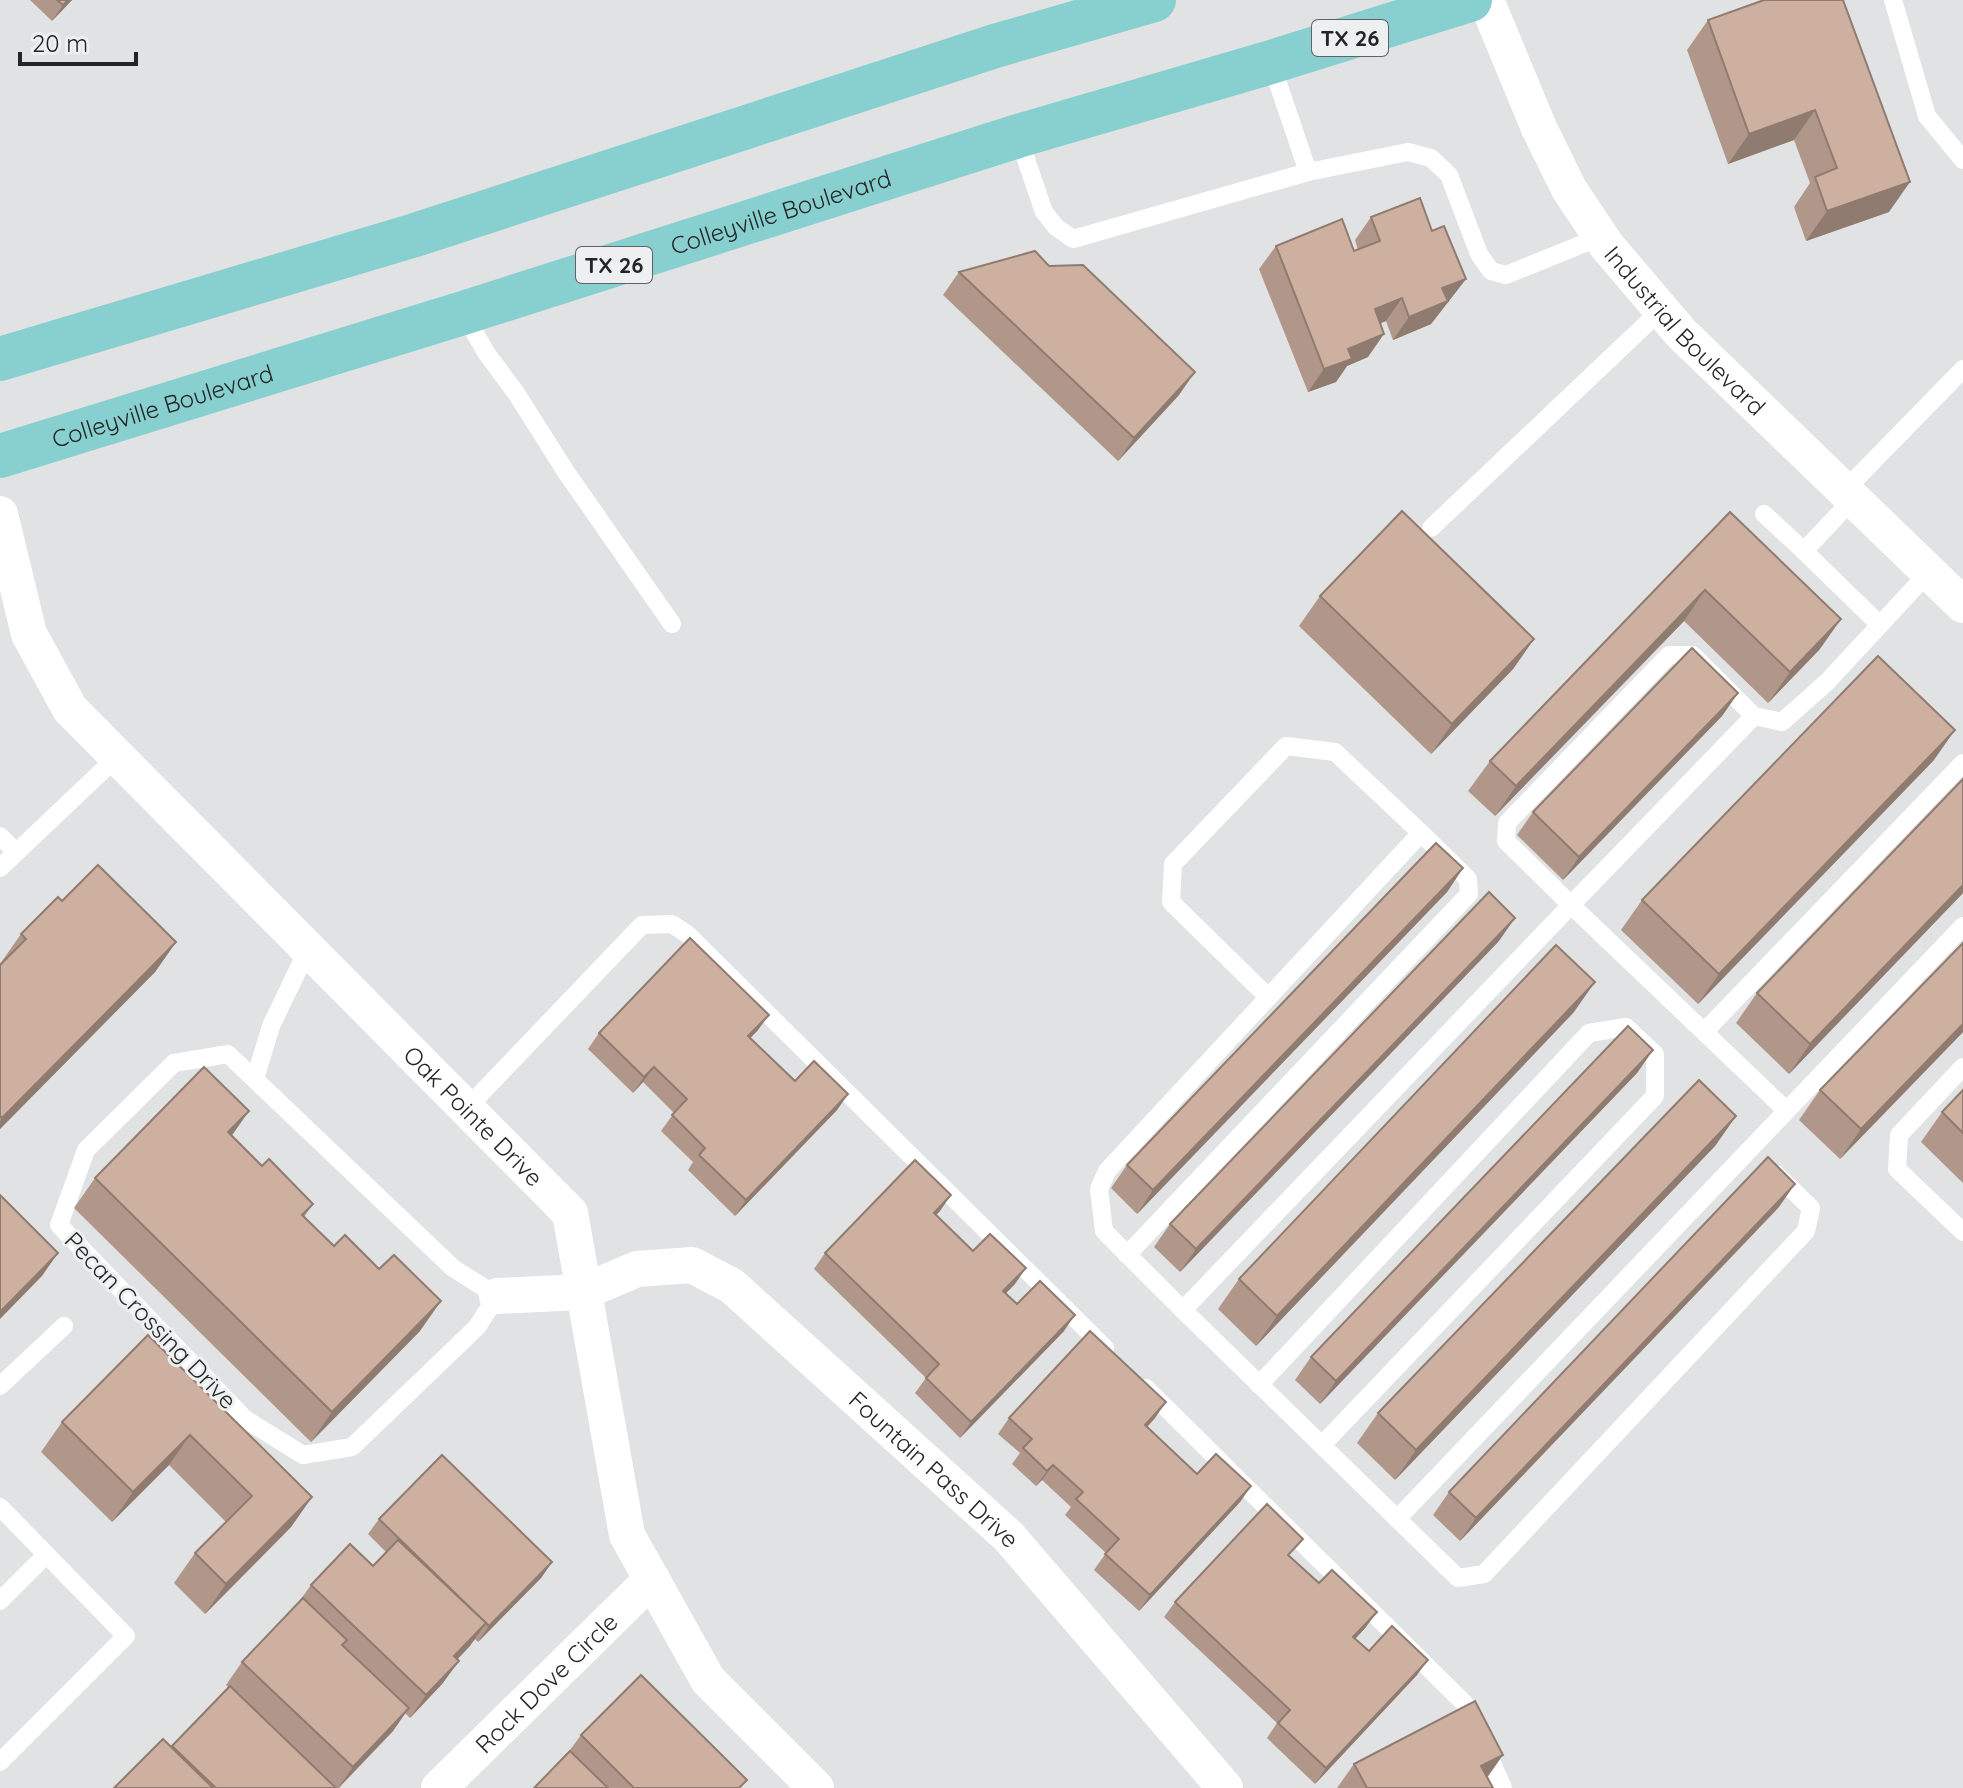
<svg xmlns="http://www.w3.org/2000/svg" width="1963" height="1788" viewBox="0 0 1963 1788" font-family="Quicksand,sans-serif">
  <rect width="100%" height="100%" fill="#e1e2e3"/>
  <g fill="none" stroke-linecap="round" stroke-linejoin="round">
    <g stroke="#fff" stroke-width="18">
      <path d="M1893 0 1927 116 1963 160"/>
      <path d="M1018 136 1044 212 1056 227 1073 239 1308 172 1271 63"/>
      <path d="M1308 172 1408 152 1431 158 1449 175 1479 254 1491 271 1506 275 1600 237"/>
      <path d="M463 313 487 354 516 393 566 472 672 624"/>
      <path d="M1844 491 1963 369"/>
      <path d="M1853 499 1804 551 1880 625"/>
      <path d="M1764 514 1804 551"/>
      <path d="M1431 528 1661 310"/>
      <path d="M1754 716 1571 905 1787 1111"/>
      <path d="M0 836 16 852"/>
      <path d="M0 868 117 757"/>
      <path d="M1268 997 1171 902 1173 864 1286 746 1335 752 1421 833 1107 1171 1099 1189 1104 1231 1183 1310 1571 905 1506 841 1507 823 1669 655H1693L1754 716 1782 722 1827 682 1929 572"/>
      <path d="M1704 1032 1963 763"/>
      <path d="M228 1054 453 1268 497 1296 477 1327 352 1447 303 1455 245 1419 59 1225 86 1150 174 1063Z"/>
      <path d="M1963 1067 1899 1135 1897 1169 1963 1232"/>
      <path d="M255 1079 271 1026 308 949"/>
      <path d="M466 1109 642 925 672 924 687 934 1105 1348"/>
      <path d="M1127 1255 1469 894 1468 879 1421 833"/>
      <path d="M1183 1310 1458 1578 1484 1574 1806 1231 1811 1208 1776 1174"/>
      <path d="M1259 1385 1589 1033 1626 1027 1655 1054V1096L1322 1445"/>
      <path d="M0 1386 64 1326"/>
      <path d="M1146 1388 1467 1706 1503 1788"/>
      <path d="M0 1507 126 1636 0 1762"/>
      <path d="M1397 1519 1963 926"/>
      <path d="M0 1601 46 1555"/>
    </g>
    <g stroke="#fff" stroke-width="36">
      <path id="s1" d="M1486 0 1539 128 1569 189 1607 246 1681 333 1963 605"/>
      <path id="s2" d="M0 514 29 634 70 709 570 1213 627 1535 708 1680 816 1788"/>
      <path id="s3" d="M497 1296 583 1292 637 1269 692 1265 732 1286 1009 1537 1225 1788"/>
      <path id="s4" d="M439 1788 652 1579"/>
    </g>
    <g stroke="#88d0d0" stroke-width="44">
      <path d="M0 359 415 235 995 46 1154 0"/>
      <path id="s5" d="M0 456 463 313 1018 136 1271 62 1470 0"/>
    </g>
  </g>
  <g fill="#b0978a">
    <path d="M30 0H72L52 21Z"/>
    <path d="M1764 0 1889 212 1806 241 1794 207 1810 183 1794 140 1728 164 1687 50 1708 20Z"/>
    <path d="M1371 217 1432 231 1466 279 1431 324 1393 340 1386 321 1380 323 1368 357 1347 366 1336 382 1308 392 1259 269 1276 246 1354 251 1358 250 1355 240Z"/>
    <path d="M1049 266 1179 395 1118 461 943 295 959 272Z"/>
    <path d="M1730 512 1820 649 1768 703 1684 621 1495 816 1468 791 1490 761Z"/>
    <path d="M1320 596 1534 639 1513 669 1431 754 1299 626Z"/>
    <path d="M1738 693 1722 716 1563 880 1517 835 1533 812Z"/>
    <path d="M1934 760 1698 1004 1621 930 1642 900Z"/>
    <path d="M1463 868 1447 892 1137 1214 1111 1188 1127 1165Z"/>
    <path d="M1963 893 1789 1074 1736 1023 1757 993Z"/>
    <path d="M62 901 176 942 155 972 0 1129V964L21 934Z"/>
    <path d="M1499 941 1180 1272 1154 1247 1170 1224Z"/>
    <path d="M1963 943V1032L1840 1159 1799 1120 1820 1090Z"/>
    <path d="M1574 1012 1256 1346 1218 1309 1239 1279Z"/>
    <path d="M758 1030 750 1038 795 1081 848 1094 837 1110 735 1216 688 1170 693 1162 661 1131 674 1113 643 1082 633 1093 588 1049 599 1033Z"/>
    <path d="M1653 1050 1637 1073 1320 1404 1295 1380 1311 1357Z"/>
    <path d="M1963 1090V1183L1921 1142 1942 1112Z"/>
    <path d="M1736 1116 1715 1146 1395 1480 1357 1443 1378 1413Z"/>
    <path d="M232 1136 262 1166 313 1204 304 1217 334 1246 379 1269 420 1331 311 1442 74 1208 95 1178Z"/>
    <path d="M1779 1207 1460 1541 1433 1515 1449 1492Z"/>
    <path d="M940 1211 936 1215 973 1251 1015 1284 1006 1293 1017 1304 1064 1331 960 1438 915 1393 926 1378 814 1269 825 1253Z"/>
    <path d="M148 1335 312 1497 291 1527 205 1614 174 1583 195 1553 226 1522 169 1465 112 1522 41 1452 62 1422Z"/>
    <path d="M1009 1418H1155L1147 1427 1197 1474 1251 1486 1240 1502 1139 1611 1094 1570 1106 1553 1065 1515 1071 1507 1042 1480 1036 1486 1012 1464 1020 1453 998 1434Z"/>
    <path d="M379 1519 552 1562 541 1578 478 1642 475 1639 457 1659 459 1661 442 1684 410 1718 405 1713 393 1731 339 1788H114L171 1746 228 1687 226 1685 242 1662 298 1603 311 1585 373 1566 386 1552 368 1534Z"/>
    <path d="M1290 1556 1366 1627 1355 1639 1369 1651 1417 1675 1315 1784 1267 1738 1277 1723 1164 1617 1175 1602Z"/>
    <path d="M581 1735 742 1788H534L570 1750Z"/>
    <path d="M1354 1764 1487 1777 1493 1788H1337Z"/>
  </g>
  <g fill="#907b70">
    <path d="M68 0H72L52 21 63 5Z"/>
    <path d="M1815 110 1794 140 1728 164 1749 134Z"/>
    <path d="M1910 182 1889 212 1806 241 1827 211Z"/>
    <path d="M1466 279 1431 324 1393 340 1409 317 1442 288Z"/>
    <path d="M1402 298 1386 321 1359 332 1375 309Z"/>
    <path d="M1384 334 1368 357 1347 366 1336 382 1308 392 1324 369 1348 349Z"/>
    <path d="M1195 372 1179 395 1118 461 1134 438Z"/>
    <path d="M1705 590 1684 621 1495 816 1516 786Z"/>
    <path d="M1841 619 1820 649 1768 703 1790 672Z"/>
    <path d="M1534 639 1513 669 1431 754 1452 724Z"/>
    <path d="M1738 693 1722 716 1563 880 1579 857Z"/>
    <path d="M1955 730 1934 760 1698 1004 1719 974Z"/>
    <path d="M1463 868 1447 892 1137 1214 1153 1190Z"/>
    <path d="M1963 885V893L1789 1074 1810 1044Z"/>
    <path d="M1515 918 1499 941 1180 1272 1196 1249Z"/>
    <path d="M176 942 155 972 0 1129V1121L2 1118Z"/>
    <path d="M1595 982 1574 1012 1256 1346 1277 1316Z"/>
    <path d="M769 1015 758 1030 737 1052 748 1036Z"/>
    <path d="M1963 1024V1032L1840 1159 1861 1129Z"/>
    <path d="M1653 1050 1637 1073 1320 1404 1336 1381Z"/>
    <path d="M654 1067 643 1082 633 1093 644 1077Z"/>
    <path d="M848 1094 837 1110 735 1216 746 1200Z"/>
    <path d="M249 1111 228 1141V1132Z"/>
    <path d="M1736 1116 1715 1146 1395 1480 1416 1450Z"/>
    <path d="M1795 1184 1779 1207 1460 1541 1476 1518Z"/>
    <path d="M951 1195 940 1211 923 1229 934 1213Z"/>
    <path d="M58 1253 42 1276 0 1319V1312Z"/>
    <path d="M1026 1268 1015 1284 992 1307 1003 1291Z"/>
    <path d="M441 1301 420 1331 311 1442 332 1412Z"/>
    <path d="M1075 1315 1064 1331 960 1438 971 1422Z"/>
    <path d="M1166 1402 1155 1418 1134 1441 1145 1425Z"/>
    <path d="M190 1435 169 1465 112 1522 133 1492Z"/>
    <path d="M1053 1465 1042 1480 1036 1486 1047 1471Z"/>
    <path d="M1251 1486 1240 1502 1139 1611 1150 1595Z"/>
    <path d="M312 1497 291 1527 205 1614 226 1584Z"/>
    <path d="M552 1562 541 1578 478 1642 489 1626Z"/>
    <path d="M1377 1612 1366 1627 1342 1653 1353 1637Z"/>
    <path d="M486 1623 470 1646 438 1680 454 1656Z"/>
    <path d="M1428 1660 1417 1675 1315 1784 1326 1768Z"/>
    <path d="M459 1661 442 1684 410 1718 426 1695Z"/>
    <path d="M409 1708 393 1731 338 1788 353 1767Z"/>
    <path d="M1503 1755 1482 1785 1481 1766Z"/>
  </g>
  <g fill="#cdb0a0" stroke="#907b70" stroke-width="2">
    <path d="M57 0H68L63 5Z"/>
    <path d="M1764 0H1843L1910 182 1827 211 1815 177 1837 168 1815 110 1749 134 1708 20Z"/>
    <path d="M1420 198 1432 231 1444 226 1466 279 1442 288 1448 301 1409 317 1402 298 1375 309 1384 334 1348 349 1352 359 1324 369 1276 246 1342 219 1354 251 1380 241 1371 217Z"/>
    <path d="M1035 251 1049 266 1083 265 1195 372 1134 438 959 272Z"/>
    <path d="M1402 511 1534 639 1452 724 1320 596Z"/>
    <path d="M1730 512 1841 619 1790 672 1705 590 1516 786 1490 761Z"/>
    <path d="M1692 648 1738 693 1579 857 1533 812Z"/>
    <path d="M1878 656 1955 730 1719 974 1642 900Z"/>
    <path d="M1963 779V885L1810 1044 1757 993Z"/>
    <path d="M1436 843 1463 868 1153 1190 1127 1165Z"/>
    <path d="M98 865 176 942 2 1118 0 1116V965L26 939 21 934 58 897 62 901Z"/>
    <path d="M1489 892 1515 918 1196 1249 1170 1224Z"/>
    <path d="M690 938 769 1015 748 1036 795 1081 814 1061 848 1094 746 1200 699 1155 705 1148 672 1115 687 1099 654 1067 644 1077 599 1033Z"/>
    <path d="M1963 943V1024L1861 1129 1820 1090Z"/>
    <path d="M1556 945 1595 982 1277 1316 1239 1279Z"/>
    <path d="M1628 1026 1653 1050 1336 1381 1311 1357Z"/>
    <path d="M204 1067 249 1111 228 1132 262 1166 269 1159 313 1204 302 1215 334 1246 345 1235 379 1269 394 1255 441 1301 332 1412 95 1178Z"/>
    <path d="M1699 1080 1736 1116 1416 1450 1378 1413Z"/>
    <path d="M1963 1090V1133L1942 1112Z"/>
    <path d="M1768 1157 1795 1184 1476 1518 1449 1492Z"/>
    <path d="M915 1160 951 1195 934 1213 973 1251 990 1234 1026 1268 1003 1291 1017 1304 1040 1281 1075 1315 971 1422 926 1378 939 1364 825 1253Z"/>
    <path d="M0 1195 58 1253 0 1312Z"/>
    <path d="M1090 1331 1166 1402 1145 1425 1197 1474 1216 1454 1251 1486 1150 1595 1105 1554 1119 1539 1076 1499 1083 1492 1053 1465 1047 1471 1023 1448 1032 1439 1009 1418Z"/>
    <path d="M148 1335 312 1497 226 1584 195 1553 252 1496 190 1435 133 1492 62 1422Z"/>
    <path d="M442 1455 552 1562 489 1626 379 1519Z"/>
    <path d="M1267 1504 1303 1539 1288 1555 1319 1583 1332 1570 1377 1612 1353 1637 1369 1651 1392 1626 1428 1660 1326 1768 1278 1723 1290 1710 1175 1602Z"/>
    <path d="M398 1540 486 1623 454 1656 459 1661 426 1695 311 1585 350 1544 373 1566Z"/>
    <path d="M303 1598 347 1640 342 1645 409 1708 353 1767 242 1662Z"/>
    <path d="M641 1675 747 1780 739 1788H634L581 1735Z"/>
    <path d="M230 1686 336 1788H216L172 1746Z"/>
    <path d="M1475 1701 1503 1755 1481 1766 1493 1788H1367L1354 1764Z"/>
    <path d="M163 1739 213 1788H114Z"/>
    <path d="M570 1751 608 1788H534Z"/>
  </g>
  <g text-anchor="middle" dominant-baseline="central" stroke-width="6" stroke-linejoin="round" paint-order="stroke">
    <g fill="#eeeff0" stroke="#616262" stroke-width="2">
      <rect x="1312" y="20" width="76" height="36" rx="6"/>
      <rect x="576" y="247" width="76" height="36" rx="6"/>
    </g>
    <g font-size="22" font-weight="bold" fill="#252525">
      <text x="1350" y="38">TX 26</text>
      <text x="614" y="265">TX 26</text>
    </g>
    <g font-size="24" fill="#252525" stroke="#eeeff0">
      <text stroke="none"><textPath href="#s5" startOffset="818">Colleyville Boulevard</textPath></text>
      <text stroke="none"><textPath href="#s1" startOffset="390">Industrial Boulevard</textPath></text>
      <text stroke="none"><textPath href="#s5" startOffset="170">Colleyville Boulevard</textPath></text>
      <text stroke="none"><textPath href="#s2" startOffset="782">Oak Pointe Drive</textPath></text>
      <text transform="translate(151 1320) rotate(46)">Pecan Crossing Drive</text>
      <text stroke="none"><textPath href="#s3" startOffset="518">Fountain Pass Drive</textPath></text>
      <text stroke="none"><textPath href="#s4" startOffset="150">Rock Dove Circle</textPath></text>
    </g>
  </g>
  <path d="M20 52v12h116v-12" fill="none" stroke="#252525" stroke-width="4"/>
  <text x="32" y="52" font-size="24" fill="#252525" stroke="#eeeff0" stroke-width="6" paint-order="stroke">20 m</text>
</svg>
